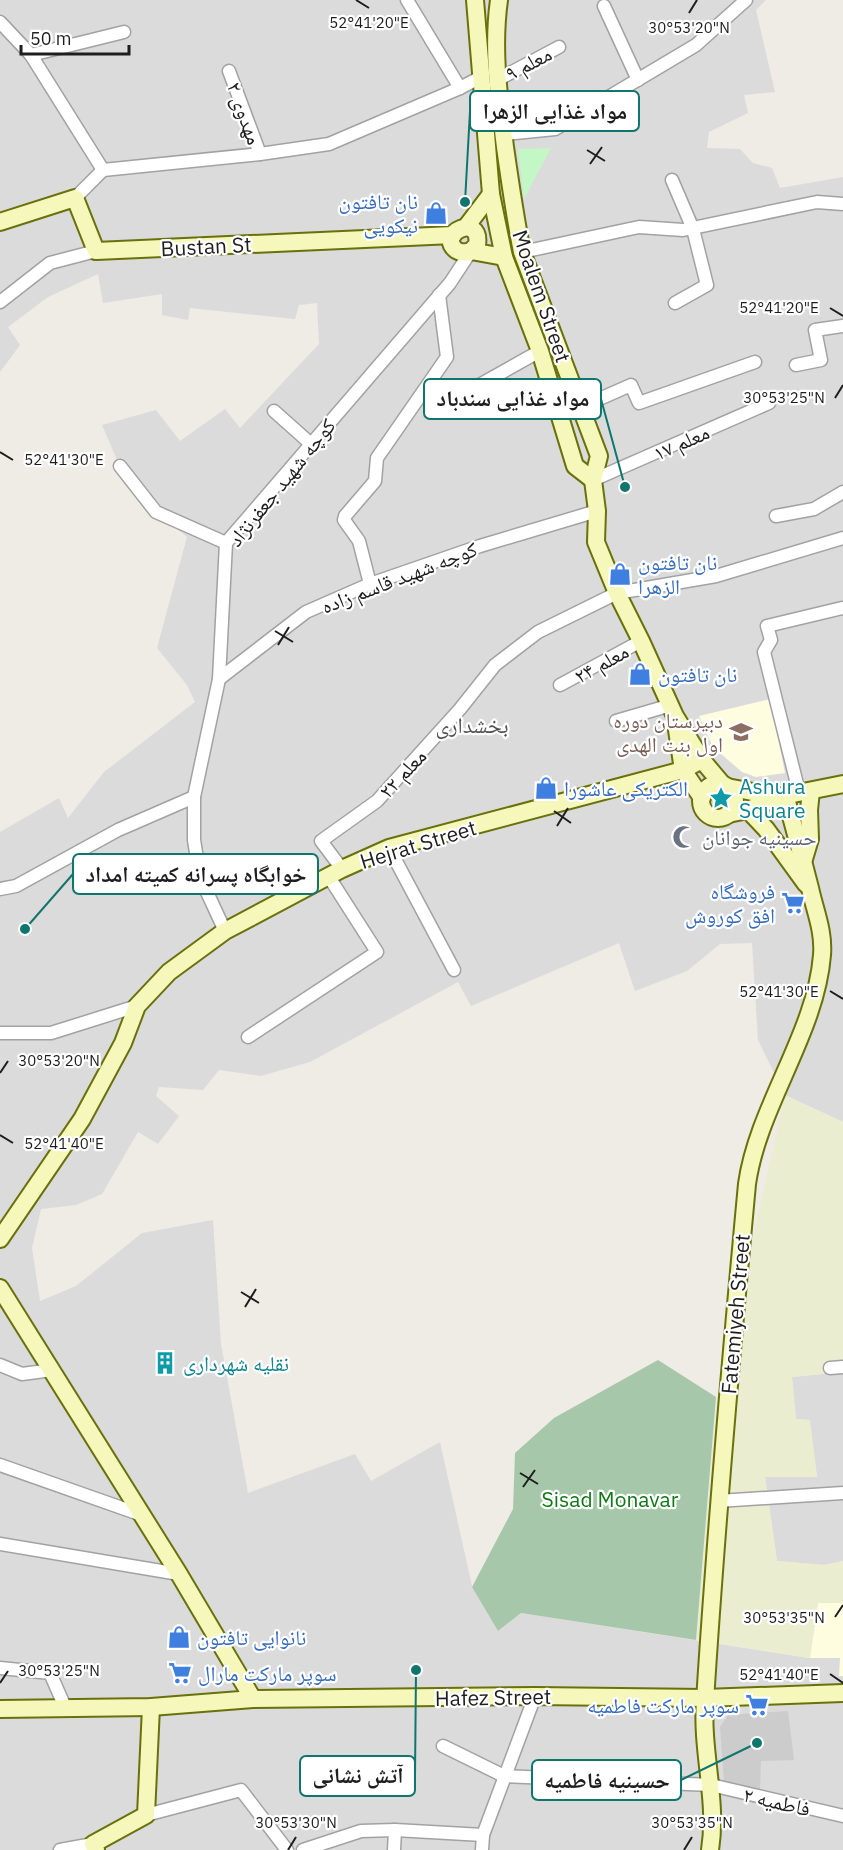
<svg xmlns="http://www.w3.org/2000/svg" width="843" height="1850" viewBox="0 0 843 1850" font-family="'IBM Plex Sans','Noto Naskh Arabic',sans-serif">
  <rect width="100%" height="100%" fill="#efebe5"/>
  <g fill="#dcdbdb">
    <path d="M0 0H766L756 10 775 92 744 95 748 113 709 132 707 148 740 149 753 163 772 168 780 188 843 177V1122L785 1095 758 1040 752 943 720 944 687 971 635 991 619 943 471 1006 458 982 310 1062 261 1076 219 1070 203 1090 159 1087 156 1096 179 1116 158 1144 138 1132 102 1194 76 1205 41 1209 32 1248 40 1301 76 1286 142 1233 213 1220 221 1344 248 1493 355 1454 371 1481 440 1442 472 1586 498 1631 521 1613 809 1658 843 1603V1850H0V832L59 798 68 818 104 772 195 702 187 685 157 648 187 537 130 490 102 425 156 410 180 441 225 409 240 428 319 344 317 303 299 305 295 319 190 308 188 320 162 315V294L103 303 98 274 48 297 8 327 20 345 0 372Z"/>
    <path d="M843 1372V1561L824 1565 777 1561 765 1476 817 1477 809 1420 796 1419 792 1377Z"/>
  </g>
  <g fill="#fefddf">
    <path d="M770 699 785 773 756 777 742 772 713 747 699 716Z"/>
    <path d="M818 1603H843V1676H839L840 1658H810Z"/>
  </g>
  <path fill="#ccc" d="M788 1711 794 1760 761 1761 760 1790 724 1783 720 1727 728 1715Z"/>
  <path fill="#ebedd1" d="M785 1095 843 1122V1372L792 1377 796 1419 810 1420 817 1477H765L777 1561 824 1565 843 1561V1603H818L810 1658 696 1640 717 1397Z"/>
  <path fill="#a7c7ab" d="M658 1360 716 1397 696 1640 521 1613 498 1631 472 1587 513 1509 515 1453 554 1418Z"/>
  <path fill="#c4f7c6" d="M551 148 524 199 518 149Z"/>
  <g fill="none" stroke-linecap="round" stroke-linejoin="round">
    <g stroke="#a2a2a2" stroke-width="15">
      <g id="street">
        <path d="M407 0 460 88"/>
        <path d="M604 6 638 80"/>
        <path d="M0 22 31 55 103 170"/>
        <path d="M31 55 124 32"/>
        <path d="M229 71 260 154"/>
        <path d="M497 80 559 47"/>
        <path d="M504 134 555 129 696 45 746 0"/>
        <path d="M103 170 260 154 329 144 460 88 481 77"/>
        <path d="M672 180 693 229 707 285 675 303"/>
        <path d="M75 198 103 170"/>
        <path d="M522 252 639 227 683 230 817 202 843 204"/>
        <path d="M0 302 50 263 96 251"/>
        <path d="M796 365 821 360 815 330 843 326"/>
        <path d="M458 397 540 351"/>
        <path d="M581 407 631 385 639 403 755 362"/>
        <path d="M274 411 311 444"/>
        <path d="M120 466 156 512 226 543"/>
        <path d="M593 480 769 403"/>
        <path d="M776 516 814 509 843 492"/>
        <path d="M370 584 359 541 344 520 345 516 375 481 377 458 447 357 439 295"/>
        <path d="M219 679 306 612 370 584 480 546 597 511"/>
        <path d="M560 685 641 641"/>
        <path d="M616 721 671 705"/>
        <path d="M799 792 764 652 771 640 767 626 842 608"/>
        <path d="M389 848 454 970"/>
        <path d="M342 869 321 841 377 801 460 709 495 665 538 632 617 593 716 576 843 538"/>
        <path d="M0 889 16 886 118 830 194 797"/>
        <path d="M225 931 200 877 194 840V797L219 679 226 543 450 283 471 251"/>
        <path d="M0 1033H51L137 1006"/>
        <path d="M248 1037 377 952 329 877"/>
        <path d="M0 1365 22 1374 52 1370"/>
        <path d="M830 1368 843 1367"/>
        <path d="M0 1465 142 1515"/>
        <path d="M718 1501 843 1493"/>
        <path d="M0 1544 179 1574"/>
        <path d="M0 1668 50 1673 65 1707"/>
        <path d="M443 1746 504 1776 711 1785 843 1816"/>
        <path d="M146 1815 241 1790 287 1850"/>
        <path d="M60 1850 93 1844"/>
        <path d="M303 1850 361 1831 395 1830 483 1835"/>
        <path d="M394 1850 395 1830"/>
        <path d="M482 1850 483 1835 535 1696"/>
      </g>
    </g>
    <g stroke="#68710a" stroke-width="20">
      <g id="secondary">
        <path d="M475 0 491 194 504 257 540 351 575 466 593 480"/>
        <path d="M499 0C492 50 499 98 505 147 510 182 515 217 522 252L599 456 593 480 597 511 596 542 617 593 641 641 675 716 702 760 723 785"/>
        <path d="M0 222 75 198 96 251 453 235"/>
        <path d="M466 227 491 194"/>
        <path d="M471 251 477 245C482 212 436 233 456 250 461 253 466 253 471 251L504 257"/>
        <path d="M676 723 683 770 702 798"/>
        <circle cx="718" cy="801" r="17"/>
        <path d="M727 787 778 797"/>
        <path d="M748 810 766 829 806 884"/>
        <path d="M728 814 748 810 778 797 843 784"/>
        <path d="M804 859 810 839 809 810 811 791"/>
        <path d="M0 1239 82 1119 123 1043 137 1006 169 972 225 931 342 869 389 848 683 770 702 760"/>
        <path d="M0 1288 179 1574 253 1699"/>
        <path d="M0 1709 151 1707 253 1699 535 1696 705 1698 843 1693"/>
        <path d="M96 1850 93 1844 146 1815 151 1707"/>
        <path d="M710 1850C718 1800 701 1751 705 1701 716 1528 731 1356 747 1184 758 1106 816 1033 822 955 824 931 815 911 810 888 802 857 794 826 785 795"/>
      </g>
    </g>
    <use href="#street" stroke="#fff" stroke-width="12"/>
    <use href="#secondary" stroke="#f5f7bb" stroke-width="16"/>
  </g>
  <path fill="none" stroke="#1e1e1e" stroke-width="2" d="M356 0 369 8M689 13 697 0M587 150 605 161M590 164 602 147M830 308 843 316M835 398 843 385M0 452 13 460M275 631 293 642M278 645 289 627M554 811 571 823M557 826 568 808M830 991 843 999M0 1073 8 1061M0 1135 13 1143M241 1292 259 1303M245 1307 256 1289M520 1473 538 1484M523 1487 535 1470M835 1617 843 1605M830 1674 843 1683M0 1683 8 1671M288 1850 296 1837M684 1850 692 1837"/>
  <defs>
    <g id="shop-bare" transform="scale(1.8)"><path d="M-5-2.5h2.3a2.7 3.5 0 0 1 5.4 0H5L5.5 6h-11ZM-1.5-2.5h3a1.5 2.3 0 0 0-3 0Z" fill="#3f7fe0" stroke="#fff" stroke-width="2.5" paint-order="stroke"/></g>
    <g id="school-bare" transform="scale(1.8)"><path d="M0-5L7-2L0 1L-7-2ZM-4 1L0 2.5L4 1V4Q0 6-4 4Z" fill="#8d6e63" stroke="#fff" stroke-width="2.5" paint-order="stroke"/></g>
    <g id="sight-bare" transform="scale(1.8)"><path d="M0-6L1.8-2.2L6-1.7L2.9 1.2L3.7 5.4L0 3.3L-3.7 5.4L-2.9 1.2L-6-1.7L-1.8-2.2Z" fill="#0f9aa8" stroke="#fff" stroke-width="2.5" paint-order="stroke"/></g>
    <g id="mosque-bare" transform="scale(1.8)"><path d="M3.5-4.9A6 6 0 1 0 3.5 4.9A5 5 0 1 1 3.5-4.9Z" fill="#6b7280" stroke="#fff" stroke-width="2.5" paint-order="stroke"/></g>
    <g id="supermarket-bare" transform="scale(1.8)"><path d="M-6-5.5h2.5l.6 2H6L4.5 2H-2.5L-4.4-4H-6ZM-1.5 3.2a1.3 1.3 0 1 0 .1 0ZM3 3.2a1.3 1.3 0 1 0 .1 0Z" fill="#3f7fe0" stroke="#fff" stroke-width="2.5" paint-order="stroke"/></g>
    <g id="building-bare" transform="scale(1.8)"><path d="M-4-6H4V6H1V3H-1V6H-4ZM-2.5-4.3h1.7v1.8h-1.7ZM.8-4.3h1.7v1.8H.8ZM-2.5-1h1.7V.8h-1.7ZM.8-1h1.7V.8H.8Z" fill="#0f9aa8" stroke="#fff" stroke-width="2.5" paint-order="stroke"/></g>
  </defs>
  <g fill-rule="evenodd">
    <use href="#shop-bare" x="436" y="213"/>
    <use href="#shop-bare" x="620" y="574"/>
    <use href="#shop-bare" x="640" y="674"/>
    <use href="#school-bare" x="741" y="732"/>
    <use href="#shop-bare" x="546" y="788"/>
    <use href="#sight-bare" x="721" y="798"/>
    <use href="#mosque-bare" x="684" y="837"/>
    <use href="#supermarket-bare" x="793" y="903"/>
    <use href="#building-bare" x="165" y="1363"/>
    <use href="#shop-bare" x="179" y="1637"/>
    <use href="#supermarket-bare" x="180" y="1673"/>
    <use href="#supermarket-bare" x="757" y="1705"/>
  </g>
  <g text-anchor="middle" dominant-baseline="central" stroke-width="4.5" stroke-linejoin="round" paint-order="stroke">
    <g font-size="21" fill="#1e1e1e" stroke="#fff">
      <text transform="translate(528 63) rotate(-28)">معلم ۹</text>
      <text transform="translate(245 113) rotate(70)">مهدوی ۲</text>
      <text transform="translate(206 246) rotate(-3)">Bustan St</text>
      <text transform="translate(542 296) rotate(71)">Moalem Street</text>
      <text transform="translate(681 442) rotate(-24)">معلم ۱۷</text>
      <text transform="translate(281 482) rotate(-51)">کوچه شهید جعفرنژاد</text>
      <text transform="translate(399 577) rotate(-21)">کوچه شهید قاسم زاده</text>
      <text transform="translate(601 663) rotate(-29)">معلم ۲۴</text>
      <text transform="translate(402 773) rotate(-47)">معلم ۲۲</text>
      <text transform="translate(418 844) rotate(-17)">Hejrat Street</text>
      <text transform="translate(735 1314) rotate(-85)">Fatemiyeh Street</text>
      <text transform="translate(493 1697) rotate(-1)">Hafez Street</text>
      <text transform="translate(777 1801) rotate(13)">فاطمیه ۲</text>
    </g>
    <g font-size="21" fill="#366cbe" stroke="#fff" text-anchor="start">
      <text x="418" y="201" text-anchor="end">نان تافتون<tspan x="418" dy="24">نیکویی</tspan></text>
      <text x="638" y="562">نان تافتون<tspan x="638" dy="24">الزهرا</tspan></text>
      <text x="658" y="674">نان تافتون</text>
      <text x="564" y="788">الکتریکی عاشورا</text>
      <text x="775" y="891" text-anchor="end">فروشگاه<tspan x="775" dy="24">افق کوروش</tspan></text>
      <text x="197" y="1637">نانوایی تافتون</text>
      <text x="198" y="1673">سوپر مارکت مارال</text>
      <text x="739" y="1705" text-anchor="end">سوپر مارکت فاطمیه</text>
    </g>
    <g font-size="21" fill="#785e54" stroke="#fff" text-anchor="end">
      <text x="723" y="720">دبیرستان دوره<tspan x="723" dy="24">اول بنت الهدی</tspan></text>
    </g>
    <g font-size="21" fill="#0d838f" stroke="#fff" text-anchor="start">
      <text x="739" y="786">Ashura<tspan x="739" dy="24">Square</tspan></text>
      <text x="183" y="1363">نقلیه شهرداری</text>
    </g>
    <g font-size="21" fill="#5b616d" stroke="#fff" text-anchor="start">
      <text x="702" y="837">حسینیه جوانان</text>
    </g>
    <g font-size="21" fill="#107816" stroke="#fff">
      <text x="610" y="1499">Sisad Monavar</text>
    </g>
    <g font-size="22" fill="#515151" stroke="#fff">
      <text x="472" y="724">بخشداری</text>
    </g>
  </g>
  <g font-size="15" text-anchor="middle" fill="#1e1e1e" stroke="#fff" stroke-width="4.5" stroke-linejoin="round" paint-order="stroke">
    <text x="369" y="28">52°41'20"E</text>
    <text x="689" y="33">30°53'20"N</text>
    <text x="779" y="313">52°41'20"E</text>
    <text x="784" y="403">30°53'25"N</text>
    <text x="64" y="465">52°41'30"E</text>
    <text x="779" y="997">52°41'30"E</text>
    <text x="59" y="1066">30°53'20"N</text>
    <text x="64" y="1149">52°41'40"E</text>
    <text x="784" y="1623">30°53'35"N</text>
    <text x="59" y="1676">30°53'25"N</text>
    <text x="779" y="1680">52°41'40"E</text>
    <text x="296" y="1828">30°53'30"N</text>
    <text x="692" y="1828">30°53'35"N</text>
  </g>
  <path fill="none" stroke="#0f766e" stroke-width="2" d="M465 202L470 111M625 487L601 399M25 929L73 874M416 1670L415 1776M757 1743L681 1780"/>
  <g fill="#0f766e" stroke="#fff" stroke-width="2">
    <circle cx="465" cy="202" r="6"/>
    <circle cx="625" cy="487" r="6"/>
    <circle cx="25" cy="929" r="6"/>
    <circle cx="416" cy="1670" r="6"/>
    <circle cx="757" cy="1743" r="6"/>
  </g>
  <g fill="#fff" stroke="#0f766e" stroke-width="2">
    <rect x="470" y="91" width="169" height="40" rx="6"/>
    <rect x="424" y="379" width="177" height="40" rx="6"/>
    <rect x="73" y="854" width="245" height="40" rx="6"/>
    <rect x="300" y="1756" width="115" height="40" rx="6"/>
    <rect x="532" y="1760" width="149" height="40" rx="6"/>
  </g>
  <g font-size="22" text-anchor="middle" font-weight="bold" fill="#1e1e1e">
    <text x="555" y="119">مواد غذایی الزهرا</text>
    <text x="513" y="406">مواد غذایی سندباد</text>
    <text x="196" y="882">خوابگاه پسرانه کمیته امداد</text>
    <text x="358" y="1783">آتش نشانی</text>
    <text x="607" y="1788">حسینیه فاطمیه</text>
  </g>
  <path d="M21 45v9h108v-9" fill="none" stroke="#1e1e1e" stroke-width="3"/>
  <text x="30" y="45" font-size="18" fill="#1e1e1e" stroke="#ffffff" stroke-width="4.5" paint-order="stroke">50 m</text>
</svg>
